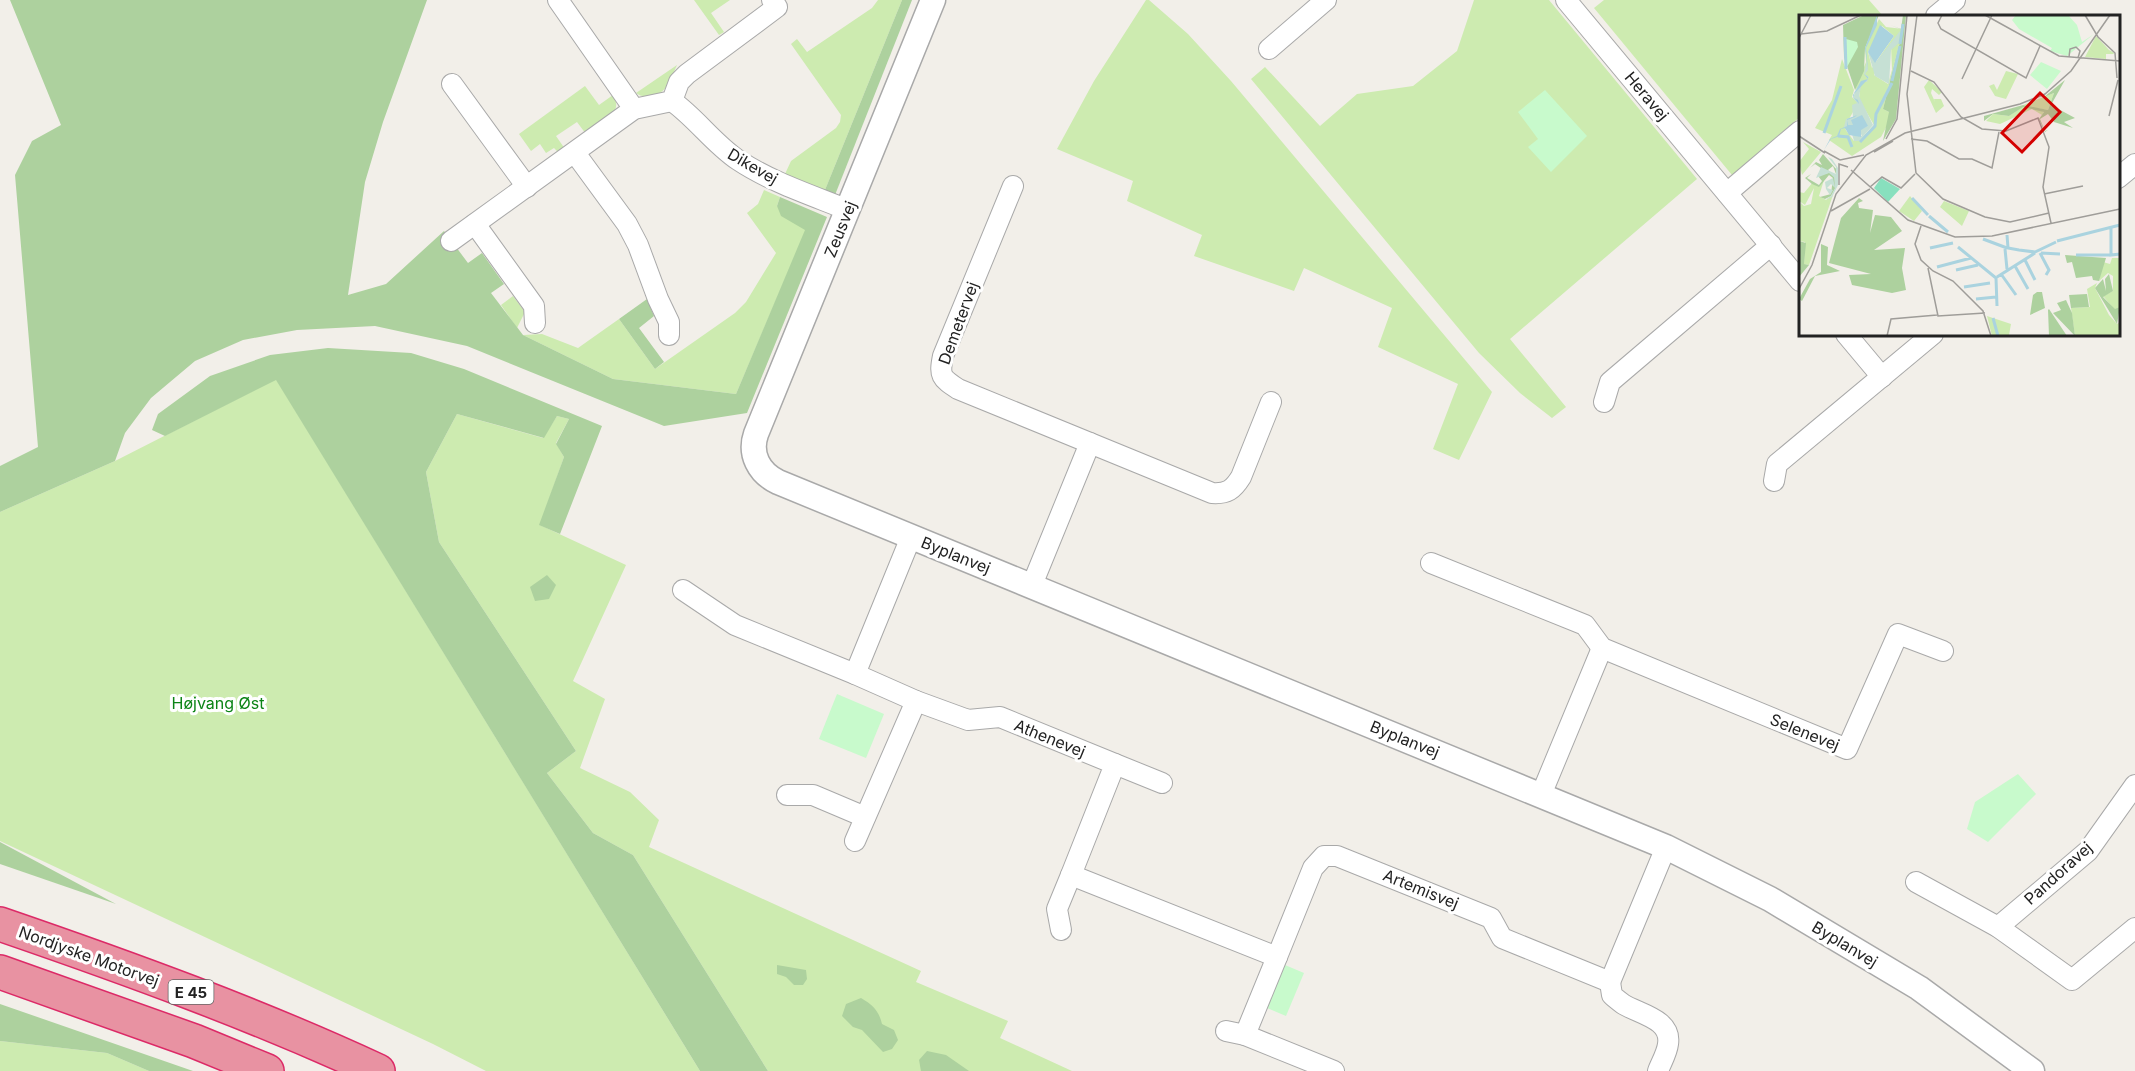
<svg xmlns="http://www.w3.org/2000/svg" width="2135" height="1071" viewBox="0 0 2135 1071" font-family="Inter,sans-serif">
  <rect width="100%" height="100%" fill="#f2efe9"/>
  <g fill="#cdebb0">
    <path d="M694 0H730L711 13 724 32 719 35Z"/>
    <path d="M878 0H902L825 190 785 174 791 161 836 128 840 122 841 115 791 44 797 39 807 52 872 8Z"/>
    <path d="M1146 0H1149L1188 34 1231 81 1492 392 1459 460 1433 449 1458 384 1378 347 1392 308 1304 268 1294 291 1194 256 1202 235 1127 201 1133 181 1057 149 1094 81Z"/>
    <path d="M1474 0H1549L1697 179 1510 339 1566 407 1552 418 1520 393 1479 353 1251 79 1265 67 1320 126 1357 94 1413 86 1457 51Z"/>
    <path d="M1604 0H1869L1883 16H1800V117L1732 175 1594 8Z"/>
    <path d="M677 65C671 78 667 95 650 96 644 96 641 97 636 93Z"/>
    <path d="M585 86 599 105 613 95C625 114 600 124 586 134L577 122 556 136 565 149 559 153 554 148 546 153 540 144 531 151 519 134Z"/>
    <path d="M764 190 780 197 777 206 806 230 736 394 613 379 523 335 542 334 578 348 619 319 655 369 735 313 746 302 776 253 747 213 758 204Z"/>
    <path d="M513 296 525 312 517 328 501 305Z"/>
    <path d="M276 379 700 1071H486L433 1044 0 841V512L115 461Z"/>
    <path d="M457 414 543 438 557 416 569 419 556 443 564 457 540 525 626 565 573 681 605 699 580 768 630 792 659 820 649 847 921 971 916 982 1008 1021 1000 1038 1072 1071H768L633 855 593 833 547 773 576 751 439 542 426 472Z"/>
    <path d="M0 1041 107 1053 149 1071H0Z"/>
  </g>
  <g fill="#add19e">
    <path d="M10 0H427L383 122 365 182 348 295 386 284 444 231 468 263 482 253 504 284 491 293 523 335 613 379 736 394 805 230 781 216 777 206 780 197 827 217 747 413 664 426 467 346 375 326 297 330 243 340 195 361 151 398 125 433 115 461 0 512V466L38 447 15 175 32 141 61 125Z"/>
    <path d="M902 0H912L835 195 825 190Z"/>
    <path d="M647 299 654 316 639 328 664 362 655 369 619 319Z"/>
    <path d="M328 348 411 353 464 369 602 426 560 534 539 525 564 457 556 444 569 419 557 416 544 438 457 414 426 472 439 542 576 751 547 773 593 833 633 855 768 1071H700L276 380 165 436 152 430 158 414 210 376 270 355Z"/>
    <path d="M547 575 556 585 549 599 535 601 530 587Z"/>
    <path d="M0 842 116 904 0 864Z"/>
    <path d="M777 965 806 970 807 979 803 985H794L786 977 777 974Z"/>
    <path d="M861 998C873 1005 879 1011 882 1024L894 1030 898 1040 892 1049 883 1052 862 1030 853 1027 842 1016 846 1004Z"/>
    <path d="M0 1004 193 1071H149L107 1053 0 1041Z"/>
    <path d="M927 1051 946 1055 969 1071H921L919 1060Z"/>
  </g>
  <g fill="#c8facc">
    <path d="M1545 90 1587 136 1551 172 1528 147 1538 139 1518 112Z"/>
    <path d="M837 694 884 714 866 758 819 739Z"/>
    <path d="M2018 774 2036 794 1988 842 1967 829 1975 802Z"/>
    <path d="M1285 965 1304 973 1286 1016 1267 1008Z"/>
  </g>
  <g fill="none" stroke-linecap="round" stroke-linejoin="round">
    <g stroke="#a9a9a9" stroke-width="22">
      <g id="minor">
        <path d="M558 0 634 109"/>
        <path d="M1566 0 1800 281"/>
        <path d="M1936 16 1955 0"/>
        <path d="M1269 49 1326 0"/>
        <path d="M452 84 527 187"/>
        <path d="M672 101C696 118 713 143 738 160 771 182 811 195 848 210"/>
        <path d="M575 153 627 224 638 245 658 299 669 322V335"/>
        <path d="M2118 178 2135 164"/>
        <path d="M1013 186 943 356C939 376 941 378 958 389L1212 493C1227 494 1233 490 1241 477L1271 402"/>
        <path d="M1727 193 1800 131"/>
        <path d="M475 224 534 306 535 323"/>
        <path d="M451 241 634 109 672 101 679 82 687 74 777 7 772 0"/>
        <path d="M1846 334 1882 377"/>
        <path d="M1604 402 1610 382 1771 245"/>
        <path d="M1774 481 1777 464 1933 334"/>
        <path d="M911 537 855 674 916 701 968 720 1000 717 1115 764 1071 875 1277 957 1313 868 1324 856H1337L1491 918 1502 938 1610 982 1666 847"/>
        <path d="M1431 563 1585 625 1602 648 1847 749 1898 634 1943 651"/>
        <path d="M1032 585 1090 443"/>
        <path d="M683 590 735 625 855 674"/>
        <path d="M1115 764 1162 783"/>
        <path d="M787 795H813L865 817"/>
        <path d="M1541 795 1602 648"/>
        <path d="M855 841 916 701"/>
        <path d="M1916 882 1998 927 2072 980 2135 928"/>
        <path d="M1998 927 2088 851 2135 785"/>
        <path d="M1061 930 1057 909 1071 875"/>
        <path d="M1277 957 1245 1035 1334 1071"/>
        <path d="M1610 982 1612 995C1615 998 1619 1001 1623 1004 1639 1014 1672 1019 1668 1044 1667 1053 1661 1063 1658 1071"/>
        <path d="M1226 1031 1245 1035"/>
      </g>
    </g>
    <g stroke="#a9a9a9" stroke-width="27">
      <path id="tertiary" d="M933 0 756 434C749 454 759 473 778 482L1666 847 1770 899 1919 988 2032 1071"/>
    </g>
    <g stroke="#dc2a67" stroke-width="36">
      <g id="motorway">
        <path d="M0 924C128 968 255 1014 378 1071"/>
        <path d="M0 972 194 1041 267 1071"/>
      </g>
    </g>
    <use href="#minor" stroke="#fff" stroke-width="20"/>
    <use href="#tertiary" stroke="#fff" stroke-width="24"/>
    <use href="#motorway" stroke="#e892a2" stroke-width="33"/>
  </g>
  <g text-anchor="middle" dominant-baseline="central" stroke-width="6" stroke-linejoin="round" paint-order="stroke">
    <rect fill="#fff" stroke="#646464" stroke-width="1.5" x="168.5" y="980" width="45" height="24" rx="4.5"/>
    <g font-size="15" font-weight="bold" fill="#222">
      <text x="191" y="992">E 45</text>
    </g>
    <g font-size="16" fill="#222" stroke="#fff">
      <text transform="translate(1647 96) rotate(50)">Heravej</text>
      <text transform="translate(753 166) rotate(30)">Dikevej</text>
      <text transform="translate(840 229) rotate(-68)">Zeusvej</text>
      <text transform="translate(958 323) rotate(-70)">Demetervej</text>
      <text transform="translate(956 555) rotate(22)">Byplanvej</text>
      <text transform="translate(1805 732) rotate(22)">Selenevej</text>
      <text transform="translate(1050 738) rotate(22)">Athenevej</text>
      <text transform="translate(1405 739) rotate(22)">Byplanvej</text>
      <text transform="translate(2058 873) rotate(-42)">Pandoravej</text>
      <text transform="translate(1421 889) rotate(22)">Artemisvej</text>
      <text transform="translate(1845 944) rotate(31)">Byplanvej</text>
      <text transform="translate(89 956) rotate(20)">Nordjyske Motorvej</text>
    </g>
    <g font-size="16" fill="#0c8416" stroke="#fff">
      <text x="218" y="703">Højvang Øst</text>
    </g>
  </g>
  <g transform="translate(1799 15)">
    <rect width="321" height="321" fill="#f2efe9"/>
    <path d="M80 4 87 12 104 14 84 94 90 97V107L82 122 53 141 30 125 33 120 16 113 33 85 43 44 55 75 53 82 59 88 45 113 48 112 50 114 53 119 46 114 55 126H60L75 110 60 84 61 71 56 75 67 47 66 33ZM83 11 95 21 73 53 69 37ZM92 28 93 55 89 69 75 60ZM297 21 310 35 314 37 315 39H307V44L286 42ZM207 56 219 59 207 84 196 81 190 71 195 69 198 75ZM130 65 143 77 140 80 133 74 132 78 136 87 135 84H142L145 91 137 98 125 72ZM255 78 249 95 237 93 245 97 243 100 233 94 201 109 187 106 194 99 210 101 223 92 235 93 224 90ZM4 127 22 137 3 160 0 147 10 134ZM25 165 20 181 27 185 34 180 10 250 5 249 6 227 0 226V200L2 188 5 191 12 189 15 173 6 190 0 186V177L5 178 14 167 20 171ZM111 181 123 196 115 206 100 196ZM145 186 170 196 163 211 141 192ZM313 243H321V292L316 295 304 281 314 276V261L309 258 300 266 304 247 311 249ZM298 268 296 273 310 300 318 309 321 307V321H276L272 293 291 292 288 274ZM188 301 212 309 210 320 193 321Z" fill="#cdebb0" fill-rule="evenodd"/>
    <path d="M80 0 66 33 65 56 56 75 45 42 44 10 63 1ZM104 0H107L97 104 84 126 90 97 84 94 104 15 91 10 102 14ZM266 65 252 90 276 103 265 107 274 113 255 107 249 99 241 104 246 116 249 115 246 117 240 104 245 97 224 92 210 101 194 99 185 106V101L224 90 249 95 255 78 245 82ZM24 139 38 155 37 159 34 151 29 155 36 163 37 172 32 181 26 184 21 182 32 179 34 163 30 160 20 172 13 169 6 163 12 159 8 163 20 170 23 166 19 161 29 158 16 149 11 153 17 147 23 150 20 145ZM60 183 64 186 59 188 60 193 74 195 71 218 76 200 92 202 103 216 75 235 106 233 103 253 107 275 93 278 53 270 50 260 72 259 30 248 42 203ZM0 226 7 228 5 249 10 250 0 262ZM22 229 29 232 28 250 41 256 16 261 3 286 0 284 11 264 22 257ZM266 240 307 243 300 266 294 265 293 261 277 263 273 247 268 248ZM310 259 314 276 304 282 316 294 321 292 318 309 296 273 304 264 307 276 306 264ZM238 277H243L246 293 231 300 234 280ZM288 279 290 292 272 293 270 280ZM267 285 273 298 276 321 254 298 262 295 258 288ZM249 295 250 294 268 321H250Z" fill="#add19e"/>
    <path d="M101 16 100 28 92 35 90 69 76 61 69 37 77 47ZM68 45 69 55 66 59 70 62 68 67H63L60 81 74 110 60 126H55L53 119 63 121 60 115 69 111 45 112 47 104 54 102 53 90 58 88 54 83 56 77 63 67 69 64 65 59ZM29 142 33 144 39 153V170L33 182 26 185 32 181 36 173 32 169 28 173 34 175 31 180 27 174 26 167 34 163 36 173 35 162 30 158 17 163 22 152 37 159V152Z" fill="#c6e0d4"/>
    <path d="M217 0H269L278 10 283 27 295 19 268 41 251 36 253 33 220 14 213 5ZM47 24 58 27 59 32 48 52ZM242 47 262 56 248 74 231 60Z" fill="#c8facc"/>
    <path d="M82 163 101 174 89 187 75 173Z" fill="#88e0be"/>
    <path d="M78 0V10L67 33 69 55 65 59 69 62V64L55 79V83L59 85 60 89 58 100 56 102 48 105 49 110H54L52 105 63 100 69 111 62 115V122L50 120 46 113 42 114 40 121 38 122 32 124 25 135 31 124 38 121 41 114 48 111V104L58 100 60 89 55 83 54 80 62 66 69 64 65 59 69 55 66 33ZM81 10 95 21 76 48 69 37Z" fill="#aad3df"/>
    <path fill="none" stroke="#aad3df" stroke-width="3" d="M46 22 47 54M101 29 104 9M93 66 101 31M25 118 42 71M39 121 49 122 53 132M61 127 76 111 77 99 93 68M113 183 129 200M130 201 149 217M312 213V240L321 239M208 220 209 233 220 235 236 237 257 227M184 224 208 233M258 226 321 210M159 232 197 263 198 291M131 233 154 228M206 234 208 254M241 238 250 255 247 260M242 238 261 239M277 240H311M226 245 236 265M216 251 229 274M138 252 172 243M157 255 179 250M202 259 217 280M198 262 236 238M165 272 191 268M177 284 197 282M194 303 199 321"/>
    <path fill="none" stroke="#9f9d99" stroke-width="1.5" d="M118 0 108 79 117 158 144 184 186 202 211 207 250 198M143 0 139 8 142 14 227 63 241 31M186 0 260 41 321 46M286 0 299 22 316 38 318 63M2 19 28 16 62 0M0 23 12 0M270 42 271 34 277 32 281 36 279 43M112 56 135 67 162 102 183 114 207 116 239 103 250 132 244 172 252 208M163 64 193 0M310 101 319 65M0 121 26 138M87 124 98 104 108 0M112 124 128 126 160 144H173L193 153 200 117M25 136 41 145 65 140M75 137 94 126M52 155 109 205 156 222 193 221 321 194M40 170V149L49 152M71 172 83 162 102 173 116 159M245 179 284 171M32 196 71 174M122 211 116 229 122 245 134 256 154 266 184 296 192 321M129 253 139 301 186 298M0 274 13 250 37 179 67 140 106 118 221 89 246 79 272 56 311 0M88 321 92 304 138 300"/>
    <path fill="#d40000" fill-opacity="0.15" stroke="#d40000" stroke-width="3" d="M241 78 261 97 223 137 203 118Z"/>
    <rect width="321" height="321" fill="none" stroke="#222" stroke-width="3"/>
  </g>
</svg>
